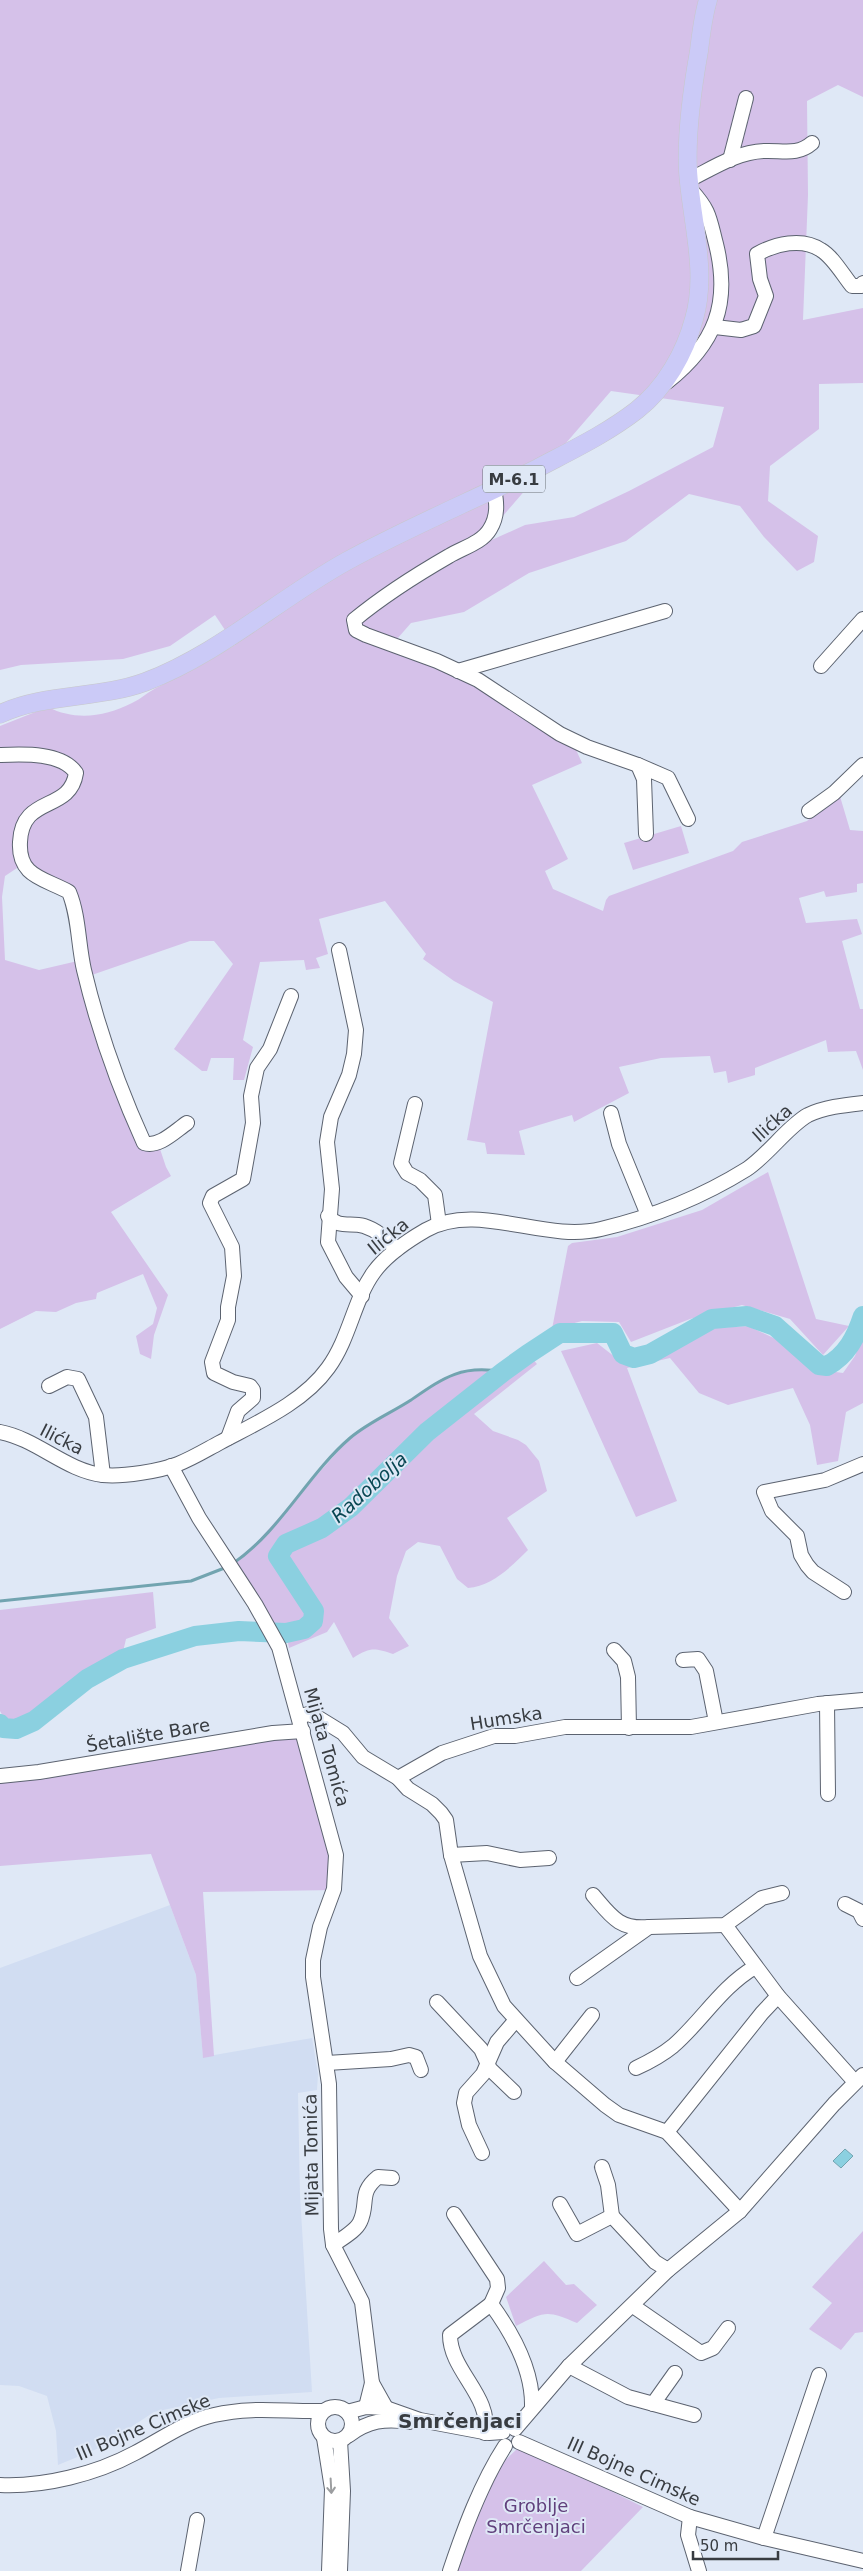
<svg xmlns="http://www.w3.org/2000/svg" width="863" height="2571" viewBox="0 0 863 2571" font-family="'DejaVu Sans',sans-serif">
  <rect width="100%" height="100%" fill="#dfe8f6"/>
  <path fill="#d1ddf2" d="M170 1905 196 1975 203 2057 312 2038 318 2074 317 2090 298 2093 300 2195 312 2392 219 2398 154 2412 99 2448 58 2465 56 2431 47 2396 19 2386 0 2385V1968Z"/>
  <g fill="#d5c1e9" fill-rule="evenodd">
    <path d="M0 0H863V97L838 85 807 101 808 195 803 320 863 308V383L819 384V429L770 466 768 501 818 536 814 562 797 571 764 537 740 506 689 494 626 541 529 573 464 612 411 623 397 639 569 734 582 763 532 785 568 859 545 871 553 889 603 911 606 900 609 896 733 851 742 842 807 821 839 793 850 830 863 831V883L857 884V892L826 897 824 891 799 898 806 923 857 919 862 934 842 941 860 1009H863V1070L856 1051 828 1052 826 1040 755 1068V1075L728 1083 726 1071 714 1073 710 1056 661 1058 619 1067 629 1093 574 1122 572 1115 519 1131 525 1155 487 1154 485 1143 467 1140 493 1002 454 981 423 959 426 954 385 901 319 919 328 954 316 958 320 968 306 970 304 960 260 962 243 1040 253 1047 244 1080H233L234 1058H211L207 1071H202L174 1049 233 964 214 941H190L86 977 144 1143 159 1146 166 1167 171 1176 111 1212 168 1295 154 1335 151 1359 140 1354 136 1336 153 1324 157 1308 143 1274 97 1293 96 1299 76 1303 56 1312 36 1311 0 1329V726L48 707C75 721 105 717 132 703 141 699 149 691 158 687 185 674 210 661 235 645L215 615 170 646 123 659 21 665 0 670ZM611 391 724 407 713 447 629 491 574 517 525 525 476 547ZM23 864 74 904 82 960 39 970 5 960 2 897 5 876Z"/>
    <path d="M681 826 689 853 633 870 624 843Z"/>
    <path d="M768 1172 816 1319 849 1326 823 1355 790 1319 742 1305 690 1319 631 1342 619 1322 582 1321 552 1329 568 1246 572 1243 617 1237 702 1210Z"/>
    <path d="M748 1326 782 1342 814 1369 843 1373 855 1356 863 1333V1403L846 1412 838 1461 817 1465 810 1425 793 1388 728 1405 699 1393 670 1358 627 1368 677 1501 636 1517 561 1351 597 1343 615 1357 633 1363 667 1351 714 1328Z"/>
    <path d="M528 1354 537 1364 474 1414 493 1431 518 1440 526 1445 539 1461 547 1491 507 1518 528 1550C511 1567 492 1586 468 1588L457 1579 440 1546 418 1542 406 1551 397 1576 389 1618 409 1646 393 1654C374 1648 371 1647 353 1658L334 1622 327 1632 289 1648 286 1633H276L273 1622 262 1616 232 1564 259 1540 349 1439 375 1420 402 1406 443 1378 475 1370 503 1372Z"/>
    <path d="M153 1592 156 1628 126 1639 123 1652 91 1671 16 1724 7 1723 0 1711V1610Z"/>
    <path d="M303 1731 325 1808 335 1890 203 1892 214 2056 203 2058 196 1975 151 1854 0 1866V1776Z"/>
    <path d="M863 2231V2332L855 2333 841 2350 809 2329 832 2303 812 2287Z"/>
    <path d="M544 2261 566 2285 574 2284 597 2305 577 2323C547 2310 545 2311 516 2326L506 2297Z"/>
    <path d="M517 2449 543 2457 643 2507 581 2571H456L494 2471Z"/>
  </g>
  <path fill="#8bd0e0" stroke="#72a4b0" d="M845 2149 853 2156 841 2168 833 2161Z"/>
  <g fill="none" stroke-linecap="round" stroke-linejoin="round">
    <g stroke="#72a4b0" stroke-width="3">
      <path d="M232 1564C280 1532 307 1475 350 1438 369 1422 391 1413 411 1400 443 1378 462 1364 503 1372"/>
      <path d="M0 1601 191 1581 227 1567"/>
    </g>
    <path stroke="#8bd0e0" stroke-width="20" d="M0 1724 3 1728 16 1729 34 1721 87 1679 123 1659 195 1636 239 1631 286 1633 304 1629 313 1621 314 1611 278 1556 286 1544 322 1528 351 1507 427 1432 503 1372 528 1354 560 1333H613L623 1354 634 1358 650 1354 712 1319 747 1316 775 1326 819 1365 827 1366C847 1355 856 1337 863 1316"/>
    <g stroke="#5c6370" stroke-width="16">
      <g id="minor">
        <path d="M730 160 746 98"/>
        <path d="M689 180C713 168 737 152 764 151 782 150 797 156 812 143"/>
        <path d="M715 327 741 330 754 326 766 296 760 279 757 254C775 244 802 237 821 250 833 257 843 275 852 286H861L863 283"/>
        <path d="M667 382C715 344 731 304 716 244 709 217 710 211 691 190"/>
        <path d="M494 489C497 503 498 516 490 529 482 543 462 548 449 556 416 575 383 596 354 620L356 630 366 635 437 661 478 680 560 734 587 747 638 765"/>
        <path d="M821 666 863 619"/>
        <path d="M458 671 665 611"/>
        <path d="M0 755C23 754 62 752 76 773 70 813 22 794 20 842 18 877 44 878 69 892 79 916 78 944 84 970 98 1029 119 1088 144 1143 159 1148 175 1131 187 1123"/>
        <path d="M809 811 834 793 863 765"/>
        <path d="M646 834 644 779 638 765 668 778 688 819"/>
        <path d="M339 950 356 1030 354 1054 349 1075 331 1117 327 1142 332 1189 328 1242 346 1277 362 1296"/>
        <path d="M415 1104 401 1163 407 1173 420 1180 435 1195 439 1224"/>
        <path d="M611 1113 619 1144 648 1215"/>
        <path d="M328 1216C339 1229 350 1222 364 1226 377 1230 387 1240 397 1249"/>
        <path d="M49 1386 67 1377 78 1379 96 1417 103 1475"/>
        <path d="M0 1432C37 1439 66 1471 103 1475 123 1477 160 1471 178 1464 193 1458 206 1450 219 1443 256 1423 303 1403 328 1368 350 1338 354 1299 374 1272 387 1254 407 1241 426 1230 478 1201 544 1243 601 1229 652 1217 702 1197 747 1169 769 1154 788 1126 808 1115 825 1107 845 1105 863 1103"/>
        <path d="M228 1438 238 1411 253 1398V1390L250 1386 233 1382 214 1373 212 1362 228 1320V1307L234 1276 232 1247 210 1203 213 1196 243 1179 253 1123 251 1096 257 1068 270 1049 291 996"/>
        <path d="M171 1466 199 1518 255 1604 279 1647 336 1855 334 1889 320 1927 313 1960V1977L329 2084 331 2229 333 2245 362 2302 372 2383"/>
        <path d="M844 1592 813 1572 807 1565 801 1555 797 1536 772 1511 764 1492 825 1480 863 1464"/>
        <path d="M614 1650 624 1661 628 1677 629 1728"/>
        <path d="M683 1660 698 1659 706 1671 716 1722"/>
        <path d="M827 1703 828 1794"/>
        <path d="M299 1717 308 1714 317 1717 343 1733 363 1757 398 1778 408 1789 432 1804 441 1813 446 1820 451 1855 480 1956 504 2006 555 2062 605 2105 619 2115 667 2132 740 2211"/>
        <path d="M0 1776 39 1772 273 1733 303 1731"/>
        <path d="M398 1778 442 1753 494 1736H515L565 1727H691L818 1704 863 1700"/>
        <path d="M451 1855 487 1853 520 1860 549 1858"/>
        <path d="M593 1895C611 1916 619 1930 649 1927"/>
        <path d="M845 1904 859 1911 863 1919"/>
        <path d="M725 1925 778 1996 855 2082"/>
        <path d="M577 1978 649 1927 725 1925 762 1898 782 1893"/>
        <path d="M437 2002 481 2049 490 2069 514 2092"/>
        <path d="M555 2062 592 2015"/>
        <path d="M327 2063 391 2059 409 2055 416 2057 421 2070"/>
        <path d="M636 2068C649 2062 662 2055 673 2046 702 2021 721 1987 755 1967"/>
        <path d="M667 2132 762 2013 778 1996"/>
        <path d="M482 2153 469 2125 464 2103 466 2093 483 2074 497 2042 515 2021"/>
        <path d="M602 2167 608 2185 612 2216"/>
        <path d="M560 2204 577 2234 612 2216 655 2262 668 2270"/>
        <path d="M454 2214 497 2279 498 2288 491 2304C513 2334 533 2370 532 2407"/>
        <path d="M333 2245C341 2239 356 2231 360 2222 369 2203 358 2193 378 2177L392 2178"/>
        <path d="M633 2306 701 2353 713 2348 728 2328"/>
        <path d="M569 2366 628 2397 694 2415"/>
        <path d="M653 2404 675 2373"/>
        <circle cx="335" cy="2424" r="17"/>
        <path d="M366 2407 372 2383 386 2408"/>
        <path d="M347 2412 366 2407 386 2408 420 2420 489 2433 503 2432"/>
        <path d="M515 2429 569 2366 668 2270 740 2211 834 2104 863 2075"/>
        <path d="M485 2433C492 2396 450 2371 450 2335L491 2304"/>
        <path d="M349 2435C368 2421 385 2418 409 2422"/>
        <path d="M324 2438 332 2489 329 2571"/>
        <path d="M519 2442 690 2517 764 2538 863 2561"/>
        <path d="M0 2485C44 2487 96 2474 135 2453 160 2440 186 2421 214 2415 253 2406 285 2412 323 2411"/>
        <path d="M690 2517 688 2535 699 2571"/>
        <path d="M764 2538 819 2375"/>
        <path d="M188 2571 197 2520"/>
        <path d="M340 2571 343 2491 340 2441"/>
        <path d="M450 2571C464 2529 481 2483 505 2446"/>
      </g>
    </g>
    <g stroke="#c7c8ca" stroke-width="19">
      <path id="major" d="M0 714C45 693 99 699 145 682 219 654 278 599 347 561 409 527 474 500 538 468 572 450 606 434 637 410 665 388 685 353 694 319 708 272 691 219 688 171 686 131 692 90 699 51 701 34 703 16 708 0"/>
    </g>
    <use href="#minor" stroke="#fff" stroke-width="14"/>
    <use href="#major" stroke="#cbcaf7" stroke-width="18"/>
  </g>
  <defs><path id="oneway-shaft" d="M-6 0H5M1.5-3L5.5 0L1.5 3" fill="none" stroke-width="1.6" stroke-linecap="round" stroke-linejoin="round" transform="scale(1.25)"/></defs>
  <use stroke="#9c9ea0" href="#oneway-shaft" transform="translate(331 2486) rotate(87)"/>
  <g text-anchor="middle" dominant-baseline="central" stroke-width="4" stroke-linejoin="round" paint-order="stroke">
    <rect fill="#dfe8f6" stroke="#6a7077" stroke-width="1" x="483" y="465.5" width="62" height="27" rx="4"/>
    <g font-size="16" font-weight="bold" fill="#383c41">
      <text x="514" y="479">M-6.1</text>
    </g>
    <g font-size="18" fill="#383c41" stroke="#dfe8f6">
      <text transform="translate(772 1123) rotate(-42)">Ilićka</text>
      <text transform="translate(388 1236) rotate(-39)">Ilićka</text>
      <text transform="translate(62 1439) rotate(27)">Ilićka</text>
      <text transform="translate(506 1718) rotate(-9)">Humska</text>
      <text transform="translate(148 1735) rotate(-10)">Šetalište Bare</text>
      <text transform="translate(327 1747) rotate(74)">Mijata Tomića</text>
      <text transform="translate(311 2155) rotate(-91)">Mijata Tomića</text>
      <text transform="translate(143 2427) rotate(-23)">III Bojne Cimske</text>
      <text transform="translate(634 2471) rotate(24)">III Bojne Cimske</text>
    </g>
    <g font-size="18" fill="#61417d" stroke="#dfe8f6">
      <text x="536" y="2505">Groblje<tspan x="536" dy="21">Smrčenjaci</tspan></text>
    </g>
    <g font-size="19" font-style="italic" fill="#094753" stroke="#dfe8f6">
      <text transform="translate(369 1487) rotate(-42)">Radobolja</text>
    </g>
    <g font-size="20" font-weight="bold" fill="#383c41" stroke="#dfe8f6">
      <text x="460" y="2421">Smrčenjaci</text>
    </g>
  </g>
  <path d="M693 2551v8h85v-8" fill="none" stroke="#383c41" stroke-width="2.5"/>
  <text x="700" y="2551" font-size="15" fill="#383c41" stroke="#dfe8f6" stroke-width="4" paint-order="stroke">50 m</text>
</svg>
